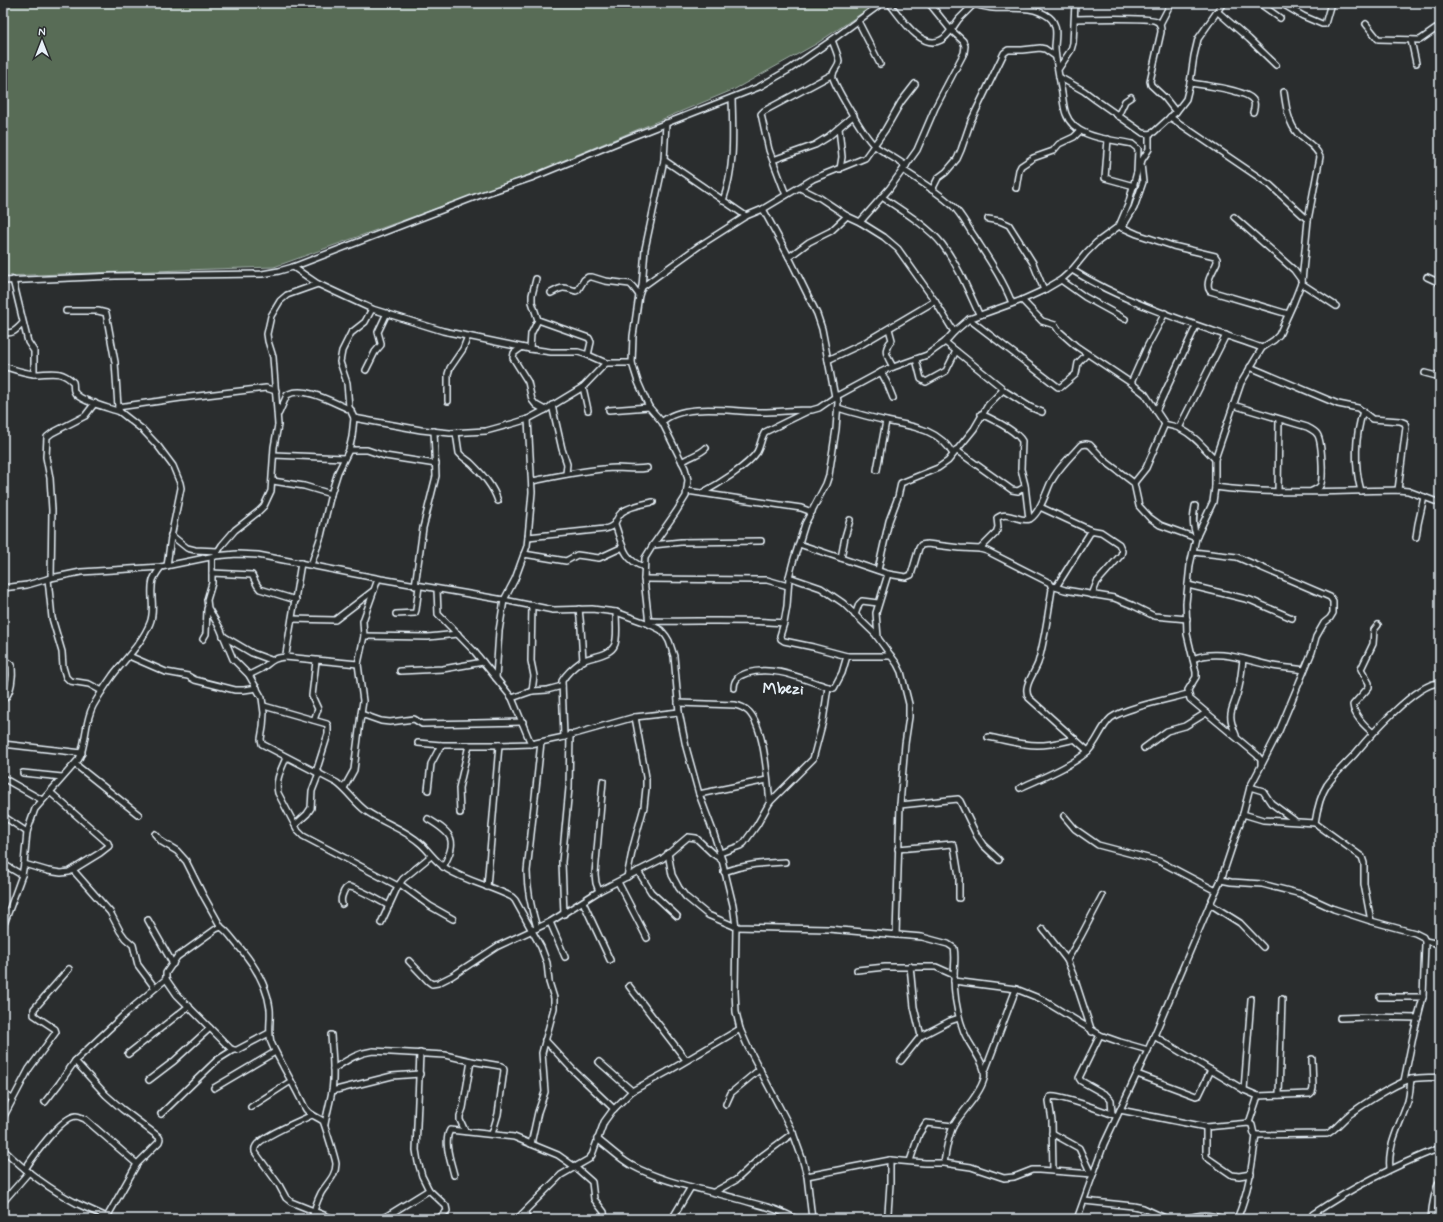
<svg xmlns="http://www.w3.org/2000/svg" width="1443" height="1222" viewBox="0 0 1443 1222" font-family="Mynerve,sans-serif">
  <rect width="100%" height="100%" fill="#2a2d2e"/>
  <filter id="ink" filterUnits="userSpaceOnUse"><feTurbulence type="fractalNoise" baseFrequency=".025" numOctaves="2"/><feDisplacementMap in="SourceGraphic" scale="8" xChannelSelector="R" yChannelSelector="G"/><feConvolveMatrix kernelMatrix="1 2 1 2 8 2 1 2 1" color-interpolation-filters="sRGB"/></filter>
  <g filter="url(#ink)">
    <path fill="#596c57" stroke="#a0aea8" d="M3 3H877L816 44 735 89 526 176 274 267 3 276Z"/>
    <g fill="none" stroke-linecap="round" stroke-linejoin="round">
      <g stroke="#e8f1f8" stroke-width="8">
        <g id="minor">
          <path d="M889 3C900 16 921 51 941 40 948 37 954 25 959 19 964 14 969 9 974 4"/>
          <path d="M1259 3 1280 18"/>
          <path d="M1281 3 1303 16 1322 24H1325L1331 3"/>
          <path d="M1218 12 1249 39 1276 65"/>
          <path d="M1075 19C1088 19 1149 17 1156 21 1161 23 1161 28 1161 32L1150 81 1151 85 1165 98 1176 112"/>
          <path d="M858 21 880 64"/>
          <path d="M1160 24 1171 3"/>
          <path d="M1366 24 1378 39 1420 40 1440 26"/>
          <path d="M832 40C834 46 838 54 839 61 839 67 831 71 833 78 837 90 866 139 875 146 885 153 896 159 906 166"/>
          <path d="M1411 40 1416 63"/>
          <path d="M1059 68 1071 50 1073 43 1075 3"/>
          <path d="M1059 77 1084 91 1096 100 1143 133 1149 134 1154 132 1176 112 1186 99 1190 83 1194 56 1198 39 1223 3"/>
          <path d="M1190 83C1203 85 1246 90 1253 100 1256 104 1254 109 1253 112"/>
          <path d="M1118 116 1125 101 1131 97"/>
          <path d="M1170 117 1270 185 1308 220"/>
          <path d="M839 128 842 157 840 169"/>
          <path d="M1108 139 1105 178 1134 186"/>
          <path d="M664 160 746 216"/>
          <path d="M773 160 815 145 828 137 854 115"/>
          <path d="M903 170C920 181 938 192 953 206 962 215 967 226 974 236 988 258 1002 278 1012 303"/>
          <path d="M800 188 820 198 847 216 860 222 884 237 898 249 935 301 954 332"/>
          <path d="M1016 188 1019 170 1021 166 1033 158 1053 151 1059 144 1074 137 1080 131"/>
          <path d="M932 190 938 178 946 172 957 159 961 150 971 121 1004 53 1008 50H1022L1040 48 1045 49 1055 56"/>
          <path d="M786 195 769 150 761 114 764 111 833 74"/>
          <path d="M882 197C901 210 928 226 942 244 958 265 968 290 979 314"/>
          <path d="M723 201C735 166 733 135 732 98"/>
          <path d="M763 209 789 257 817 314 822 329 835 397"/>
          <path d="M1234 217 1294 270 1302 281"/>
          <path d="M988 219 1000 221 1009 225 1033 263 1044 290"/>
          <path d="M860 222 889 189 917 150 935 108 964 53 965 46 963 41 950 29 929 3"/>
          <path d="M1119 226 1137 234 1173 246 1215 256 1217 259V262C1214 270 1204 283 1210 291L1288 314"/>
          <path d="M1122 228 1134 208 1143 182 1141 164 1142 160 1149 149V134"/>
          <path d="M789 257 809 242 831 231 847 216"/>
          <path d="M293 267 318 284 372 309 443 331 530 349 551 352H578L588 355 606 363H632"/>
          <path d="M1072 270C1130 306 1198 325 1262 348"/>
          <path d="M1427 277 1440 283"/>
          <path d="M13 280 28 342 34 351V374"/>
          <path d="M1061 280 1085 297 1125 319"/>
          <path d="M3 281 115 276 262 274 279 271 293 267 478 196 531 178 631 137 759 87 790 69 832 40 882 3"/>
          <path d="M1301 283 1336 306"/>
          <path d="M642 287 645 249 664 160 666 123"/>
          <path d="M551 293C563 286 564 287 576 291L578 290 584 280 588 277H592L605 281 630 284 633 287 639 295"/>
          <path d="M1022 300 1042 321 1055 325 1059 331 1076 346 1131 383 1145 394 1165 424C1170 426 1176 426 1181 429 1195 436 1204 448 1215 459"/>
          <path d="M66 311H98L106 313 115 362 118 407 120 412 143 430 158 446 173 466 180 483 181 488 171 537 167 566"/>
          <path d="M969 319 1058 387H1061L1076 374 1078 363 1087 354"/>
          <path d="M538 320 589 338 591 342 588 355"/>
          <path d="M889 329 892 340C882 350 887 356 893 367"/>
          <path d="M3 331C12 336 17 329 23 323"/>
          <path d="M521 348 514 353 513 358 528 382 532 400 536 405 545 410"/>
          <path d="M530 349 531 334 538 320 532 302V295L536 279"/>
          <path d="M916 359 921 379 926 382 946 371 956 351"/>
          <path d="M828 360 862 344 935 301"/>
          <path d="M3 366C13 369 23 373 34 374 50 374 60 369 73 382 74 385 73 388 74 391 77 401 110 408 120 412"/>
          <path d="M1250 367 1338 404 1358 408 1372 419 1400 421 1405 423 1406 427 1398 490"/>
          <path d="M366 370 375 352 381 345V343L378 332 387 313"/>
          <path d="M881 372 887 383 893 398"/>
          <path d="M1425 373 1440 377"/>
          <path d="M1131 383 1147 347 1165 313"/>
          <path d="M583 387 588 410"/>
          <path d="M1003 390 1030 407 1042 412"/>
          <path d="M837 395 838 402 836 429 829 475 826 484 805 524 793 562 789 577 787 606 784 623 780 636 781 639 784 641 813 647 847 656H891"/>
          <path d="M448 401V374L450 368 463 349 468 336"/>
          <path d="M552 405 562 449 567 464 566 474"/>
          <path d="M1233 405 1307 427C1311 429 1315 431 1317 434 1322 440 1324 481 1320 486 1318 489 1314 490 1312 491"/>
          <path d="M118 407 181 398 266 388 276 391"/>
          <path d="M838 408C854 413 870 417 886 421 912 426 939 429 953 454"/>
          <path d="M609 410 649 407"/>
          <path d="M1156 411 1196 326"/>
          <path d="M279 413 287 395C304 385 334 403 351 410"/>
          <path d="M981 414C992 419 1016 431 1022 441L1021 469 1025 485 1029 519"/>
          <path d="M354 418 421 430 450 433 486 431 515 423 528 419 545 410 583 387 606 363"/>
          <path d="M662 422C682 402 735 412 762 412 778 412 795 410 812 410L819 408 835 397 885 370 927 355 945 342 954 332 969 319 1022 300 1044 290 1061 280 1072 270 1086 253 1096 243 1119 226 1128 205 1137 172 1138 149 1132 144C1111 139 1075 139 1066 114 1063 106 1063 96 1061 88 1059 74 1055 59 1055 46 1056 36 1058 24 1049 17 1025 0 998 15 973 3"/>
          <path d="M1179 428 1226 335"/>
          <path d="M456 433 459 453C463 458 468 460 472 464 483 475 493 486 498 501"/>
          <path d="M349 450H367L385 456 436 464"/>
          <path d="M956 450 1012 490 1018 491 1025 487"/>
          <path d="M274 455 344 458"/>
          <path d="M682 462C690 456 699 455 706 448"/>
          <path d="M877 470 886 421"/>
          <path d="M273 481 304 486 331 494"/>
          <path d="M532 481C559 476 587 469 616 468 626 468 636 470 647 468"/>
          <path d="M1134 483 1146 468 1165 424"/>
          <path d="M1215 487C1276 495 1337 491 1398 490L1408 491 1440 503"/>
          <path d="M687 491 801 508 812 512"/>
          <path d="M1361 491C1354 465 1355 436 1363 411"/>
          <path d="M1278 492 1279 420"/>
          <path d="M702 493C717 485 748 466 757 452 761 445 761 437 765 432L808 411"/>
          <path d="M1195 506C1193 517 1192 527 1197 536"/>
          <path d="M1040 507 1090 530V533L1056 587"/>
          <path d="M615 524C622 543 623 560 644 567"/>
          <path d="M1090 530 1101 532 1119 544 1122 551 1121 555 1097 582 1092 595"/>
          <path d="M171 535 187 548 195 550 218 551"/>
          <path d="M528 537 605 529C619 525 614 519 622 512 630 506 643 504 653 502"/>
          <path d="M1416 537 1418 524 1424 497"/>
          <path d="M799 544 888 574 906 577 911 575 919 548 921 545 927 544 960 548 980 549 987 551 1050 583 1052 589C1048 614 1045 639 1038 663 1034 674 1022 687 1029 698L1088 751"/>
          <path d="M653 545 681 542 761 541"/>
          <path d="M980 549 996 533 998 527 997 518C1008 510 1020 523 1030 519 1039 514 1046 493 1050 484 1057 469 1070 457 1081 445L1086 444 1090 445 1105 461 1134 483 1139 506 1149 517 1160 525 1196 538"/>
          <path d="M1193 552 1237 557 1330 597 1333 601V613L1330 618 1324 623 1316 637 1312 652 1279 731 1262 764"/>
          <path d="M524 554 566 561 577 555 599 558 623 547"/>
          <path d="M215 556 222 545 235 530 258 512 264 506 271 491 274 447 278 425 273 357 268 341 267 334 271 316 280 301 287 295 318 284"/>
          <path d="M212 557V583L207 600 208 608 220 628 233 659 249 675 262 698 264 713 263 727 261 739 262 744 337 783C348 791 355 803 366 811 383 823 405 829 421 844 430 852 436 863 447 869 468 882 491 886 512 897L515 900 541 947 547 963 549 982 554 998V1008L542 1053 545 1092 538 1112 531 1144"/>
          <path d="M841 558 845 537 850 520"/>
          <path d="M311 565 321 536 331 494 338 472 349 450 352 437 354 418 349 407 347 383 340 362 342 351 351 333 365 322 372 309"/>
          <path d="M878 570 889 521 898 497 901 483 938 468 948 461 974 429 988 405 1003 390 1001 387 945 342"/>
          <path d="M212 573 252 575 257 585 260 589 296 600"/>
          <path d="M789 577 821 588 843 603 875 634 897 664 901 672 909 704V717L905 744 900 805 896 935"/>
          <path d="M51 578 52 510 50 478 46 457 47 437 52 433 85 416 95 403"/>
          <path d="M48 579 52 618 62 652 63 667 66 677 70 681 89 684 102 691"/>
          <path d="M644 579 760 580H767L788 586"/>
          <path d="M1188 585 1250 600 1292 618"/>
          <path d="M415 586 423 528 436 476 434 431"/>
          <path d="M1052 586 1065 590 1114 598 1132 605 1154 616 1187 619"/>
          <path d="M3 588 27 585 51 578 81 572 161 567 215 556 237 554 258 555 381 579 504 600 553 610 592 609 616 612 649 624 661 630 666 636 669 641 674 656 679 712 686 747 699 794 713 831 722 860 733 905 736 927 735 991 736 1012 740 1029 748 1047 793 1133 802 1158 807 1176 812 1219"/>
          <path d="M437 589 438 614 474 651 512 698 531 744"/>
          <path d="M532 605 531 661 534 676 532 691"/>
          <path d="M579 609 581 628 583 661"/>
          <path d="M396 614 415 613 416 610 419 586"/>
          <path d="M855 615 859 604 862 601 878 603"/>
          <path d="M292 619 335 620 373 591"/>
          <path d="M649 621C694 622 739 619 784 623"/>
          <path d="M649 624 644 579 645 558 653 545 676 512 686 496 688 480 685 468 662 422 649 407 638 382 632 363 633 336 639 295 642 287 699 246 746 216 763 209 813 179 865 158 885 130 901 102 915 84"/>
          <path d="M223 636 252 653 271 660"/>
          <path d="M364 636 428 637 458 634"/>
          <path d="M878 637 876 613 888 574"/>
          <path d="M203 639 206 634 207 609"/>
          <path d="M129 656 166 672 188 676 195 680 235 690H244L257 688"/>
          <path d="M285 657 358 664"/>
          <path d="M1193 659C1218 648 1247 661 1273 666 1283 668 1293 668 1304 670"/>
          <path d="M3 660 12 665C13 675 12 694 3 700"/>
          <path d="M400 671 443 669 483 662"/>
          <path d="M249 675C253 673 257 671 261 669 271 662 272 658 285 657L286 654 301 563"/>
          <path d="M496 678 499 631 504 600 515 579 527 546 528 537 532 492 528 419"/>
          <path d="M734 688C734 685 735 681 737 679 739 675 743 675 747 673 774 665 802 679 828 687L834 688 842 673 847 656"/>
          <path d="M512 698 532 691 547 690 562 686"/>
          <path d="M678 703 735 705C740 706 745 708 749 712 765 729 767 778 770 802"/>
          <path d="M264 706 327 724 328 726V734L316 772"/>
          <path d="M361 714 381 721 390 722 414 719 422 724 523 722"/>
          <path d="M314 720 318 709 312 696 316 661"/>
          <path d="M1373 733C1365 726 1354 716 1353 705L1369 687V683L1361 669 1373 644 1374 630 1378 625"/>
          <path d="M1236 735C1225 710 1234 711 1239 687 1241 678 1242 668 1243 659"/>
          <path d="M564 737 562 681C566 674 575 666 582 661 592 656 611 656 615 644 618 635 616 622 616 612"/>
          <path d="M988 737C1001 739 1013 743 1025 744 1042 747 1059 743 1075 739"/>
          <path d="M418 743 441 745H499L531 744 564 737 635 717 679 712"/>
          <path d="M3 744 82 753"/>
          <path d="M1144 748 1167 731 1185 726 1206 713"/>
          <path d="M286 758C281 770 275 780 278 793L298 831 303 836 398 886"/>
          <path d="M76 765 139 815"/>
          <path d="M23 773 62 777"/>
          <path d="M3 778 42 800"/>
          <path d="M1250 787 1263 791 1271 803 1294 820"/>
          <path d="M344 788 354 770 361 714 363 701 358 664 364 636 363 621 378 579"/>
          <path d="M1020 788C1039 779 1074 765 1088 751 1098 741 1101 727 1111 718 1125 708 1169 699 1188 694"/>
          <path d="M428 790 431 764 441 745"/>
          <path d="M699 794 767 780"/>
          <path d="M900 805 958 799 960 801 977 836 983 845 999 860"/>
          <path d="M460 813 459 788 469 745"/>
          <path d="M1243 814 1263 820 1315 823 1358 854 1362 857 1364 863V884L1371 921"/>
          <path d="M3 816 27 832"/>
          <path d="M1064 816 1075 829 1098 845 1159 861 1216 891"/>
          <path d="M428 819C453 834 458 840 443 867"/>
          <path d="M1315 823C1317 810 1320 796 1327 785 1335 774 1345 764 1354 755 1369 737 1417 682 1440 683"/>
          <path d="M295 825 307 814 311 808 312 791 319 773"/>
          <path d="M155 834 162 842 177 851 186 861 203 895 221 927"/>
          <path d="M898 849 952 844 954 846 959 876V898"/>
          <path d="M668 853 672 875 679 888 686 897 708 915 736 927 828 929 922 937 948 944 954 948C956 957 954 966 954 976 954 995 957 1014 964 1032 969 1046 988 1065 984 1079 979 1096 963 1110 954 1125 948 1135 946 1151 944 1163"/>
          <path d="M720 853 740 846 744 843 757 825 770 802 813 759 823 721 828 687"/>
          <path d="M3 864 22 875"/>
          <path d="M24 864 48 871 61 873 69 872 100 853 109 846 108 843 50 792"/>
          <path d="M73 870 110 912 120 931 125 938 133 945 138 965 155 988"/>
          <path d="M638 871 651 892 677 916"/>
          <path d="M724 872C746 864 763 863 785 862"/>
          <path d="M627 877 633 847 644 807 646 788V777L635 717"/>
          <path d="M1221 880 1231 882 1262 884 1301 894 1334 909 1371 921 1415 933 1423 937 1425 941V944L1423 997 1414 1032 1404 1081"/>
          <path d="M618 882 647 938"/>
          <path d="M400 884 430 906 453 919"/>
          <path d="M487 887 499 745"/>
          <path d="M599 891 596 883 595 874 603 781"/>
          <path d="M583 902 610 960"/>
          <path d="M342 904C340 899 342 896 344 891 345 889 346 888 348 887 355 886 382 902 389 906"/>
          <path d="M1210 904 1240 923 1263 947"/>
          <path d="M564 914 562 862 569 788 570 734"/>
          <path d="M148 920 173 964"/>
          <path d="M550 922 565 957"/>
          <path d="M381 923 398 886 403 879 431 856"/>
          <path d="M3 927 22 875 24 864 27 832 35 809 79 759C87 742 84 723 93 706 99 695 106 685 113 675 126 658 142 643 150 623 156 609 149 594 153 580 155 575 158 571 161 567"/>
          <path d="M537 928C531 908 527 891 527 871L541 742"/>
          <path d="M1043 929 1067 960 1074 977 1092 1032"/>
          <path d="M1425 941 1440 944"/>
          <path d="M1067 960 1081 936 1102 896"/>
          <path d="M409 961 428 981 432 984 438 983 452 976 498 946 550 922 599 891 662 859 688 837 696 838 712 853 722 860"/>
          <path d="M857 970 885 967H936L954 975"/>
          <path d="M954 981 1016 989 1041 999 1100 1035 1120 1042 1148 1050"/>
          <path d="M629 986 686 1060"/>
          <path d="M1380 997H1423"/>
          <path d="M1340 1018 1368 1017 1418 1018"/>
          <path d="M269 1033 237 1050H233L230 1048 177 995 166 979V973L177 957 216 929 221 927C227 931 231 937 235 942 252 961 267 983 270 1009 271 1020 268 1031 271 1042 274 1050 279 1058 283 1066 290 1079 298 1093 304 1106 308 1115 316 1116 323 1121 324 1123 336 1160 336 1164 336 1176 327 1183 321 1193 317 1201 314 1210 312 1219"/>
          <path d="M1100 1035 1079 1078 1081 1081 1106 1095 1111 1100 1112 1114"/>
          <path d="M921 1036 950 1021 959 1018"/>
          <path d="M1154 1036 1244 1090 1258 1096 1310 1094 1312 1092 1313 1088 1312 1059"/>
          <path d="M545 1040 573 1070 614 1109"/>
          <path d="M420 1053 416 1150 418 1162 422 1176 429 1190 446 1206 447 1211 438 1219"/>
          <path d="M128 1054 189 1006"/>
          <path d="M75 1061 106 1095 122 1109 159 1137 160 1139 159 1142 137 1164 107 1217"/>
          <path d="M901 1061 921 1036 914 1007 910 966"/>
          <path d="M599 1062 632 1091"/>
          <path d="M333 1069C346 1061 357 1053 373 1051L445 1055 471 1061 501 1066 503 1067 504 1070 498 1114 492 1134"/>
          <path d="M985 1071 1016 989"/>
          <path d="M1137 1074 1196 1096 1199 1095 1211 1070"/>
          <path d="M149 1080 174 1061 210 1028"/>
          <path d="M214 1088 275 1052"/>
          <path d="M1244 1090 1251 999"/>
          <path d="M332 1091 392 1076 420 1074"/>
          <path d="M3 1093 12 1099"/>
          <path d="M1279 1095 1282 999"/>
          <path d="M45 1102 59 1084 75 1061 126 1013 166 979"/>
          <path d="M726 1104 731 1093 760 1069"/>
          <path d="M251 1107 291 1081"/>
          <path d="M1120 1110 1206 1127 1249 1123 1252 1125 1254 1134 1256 1135 1327 1134C1337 1129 1343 1118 1353 1112 1365 1103 1398 1082 1412 1079 1421 1077 1431 1078 1440 1077"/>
          <path d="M161 1114 217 1060 233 1050"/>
          <path d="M312 1115C300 1121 262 1136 256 1146 254 1149 255 1149 255 1152L279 1185 286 1198 291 1202 334 1219"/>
          <path d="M3 1118 29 1069 56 1032 55 1029 34 1015V1009L69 969"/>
          <path d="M1249 1123 1258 1096"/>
          <path d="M325 1124C327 1113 330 1102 332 1091 335 1072 332 1053 331 1035"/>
          <path d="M1206 1127V1157L1232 1175 1239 1176 1251 1174"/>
          <path d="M465 1131 460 1120V1116L463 1108 471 1061"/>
          <path d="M1052 1133 1079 1148 1091 1174"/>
          <path d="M597 1139C608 1147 619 1158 631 1165 664 1183 703 1189 738 1199 758 1205 778 1208 796 1219"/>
          <path d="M3 1149C24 1170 51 1190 78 1204 89 1209 100 1214 111 1219"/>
          <path d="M910 1161 919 1134 926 1123 953 1126"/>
          <path d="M25 1169C33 1157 61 1117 76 1116 79 1116 82 1118 85 1119L137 1164"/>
          <path d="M1390 1169C1387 1145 1401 1123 1408 1101 1410 1094 1410 1086 1411 1079"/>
          <path d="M1053 1170 1052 1121 1049 1101 1050 1097C1057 1094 1106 1112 1117 1116"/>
          <path d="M454 1175C451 1162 443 1142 450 1130L514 1137 558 1155 575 1167 592 1182 594 1199 604 1212 605 1219"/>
          <path d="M807 1176 890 1160 925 1163H944L971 1167 1004 1178 1014 1177 1032 1170H1039L1093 1174"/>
          <path d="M714 1192 736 1180 762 1156 793 1133"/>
          <path d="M1084 1201 1133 1206 1143 1208 1167 1219"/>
          <path d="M3 1202 29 1172"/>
          <path d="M525 1213 528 1219"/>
          <path d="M888 1213 890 1184V1160"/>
          <path d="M382 1219 429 1190"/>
          <path d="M517 1219 561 1175 589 1159 592 1155 604 1122 612 1111 632 1091 667 1072 740 1029"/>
          <path d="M672 1219 691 1187"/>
          <path d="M1077 1219 1104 1144 1148 1050 1210 904 1221 880 1243 814 1250 787 1261 766V760L1257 755 1190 699 1188 690 1196 677V672L1187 634 1186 603 1190 565 1196 538 1213 502 1215 487V459L1241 383 1262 348 1274 340 1279 335 1293 304 1302 281 1308 220 1320 157C1316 146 1306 142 1298 134 1288 123 1286 106 1284 92"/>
          <path d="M1185 1219C1201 1214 1208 1214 1224 1219"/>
          <path d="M1237 1219C1249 1190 1252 1166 1256 1135"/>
          <path d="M1310 1219 1313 1214C1354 1186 1394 1166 1440 1148"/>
          <path d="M1431 1219C1432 1205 1434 1192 1440 1180"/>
        </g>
      </g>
      <use href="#minor" stroke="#2a2d2e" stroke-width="5"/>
    </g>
  </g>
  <g text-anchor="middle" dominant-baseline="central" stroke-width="3.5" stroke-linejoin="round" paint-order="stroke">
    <g font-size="16" font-weight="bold" fill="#e8f1f8" stroke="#2a2d2e">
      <text x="783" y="689">Mbezi</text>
    </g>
  </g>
  <rect width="1443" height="1222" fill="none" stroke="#2a2d2e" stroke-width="16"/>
  <rect x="8" y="8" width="1427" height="1206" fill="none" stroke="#e8f1f8" stroke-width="1.5" filter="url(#ink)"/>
  <g transform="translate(42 42)" stroke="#2a2d2e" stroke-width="3" paint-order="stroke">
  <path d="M0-3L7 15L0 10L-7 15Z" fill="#e8f1f8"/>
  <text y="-6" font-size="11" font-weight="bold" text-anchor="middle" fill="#e8f1f8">N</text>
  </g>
</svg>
